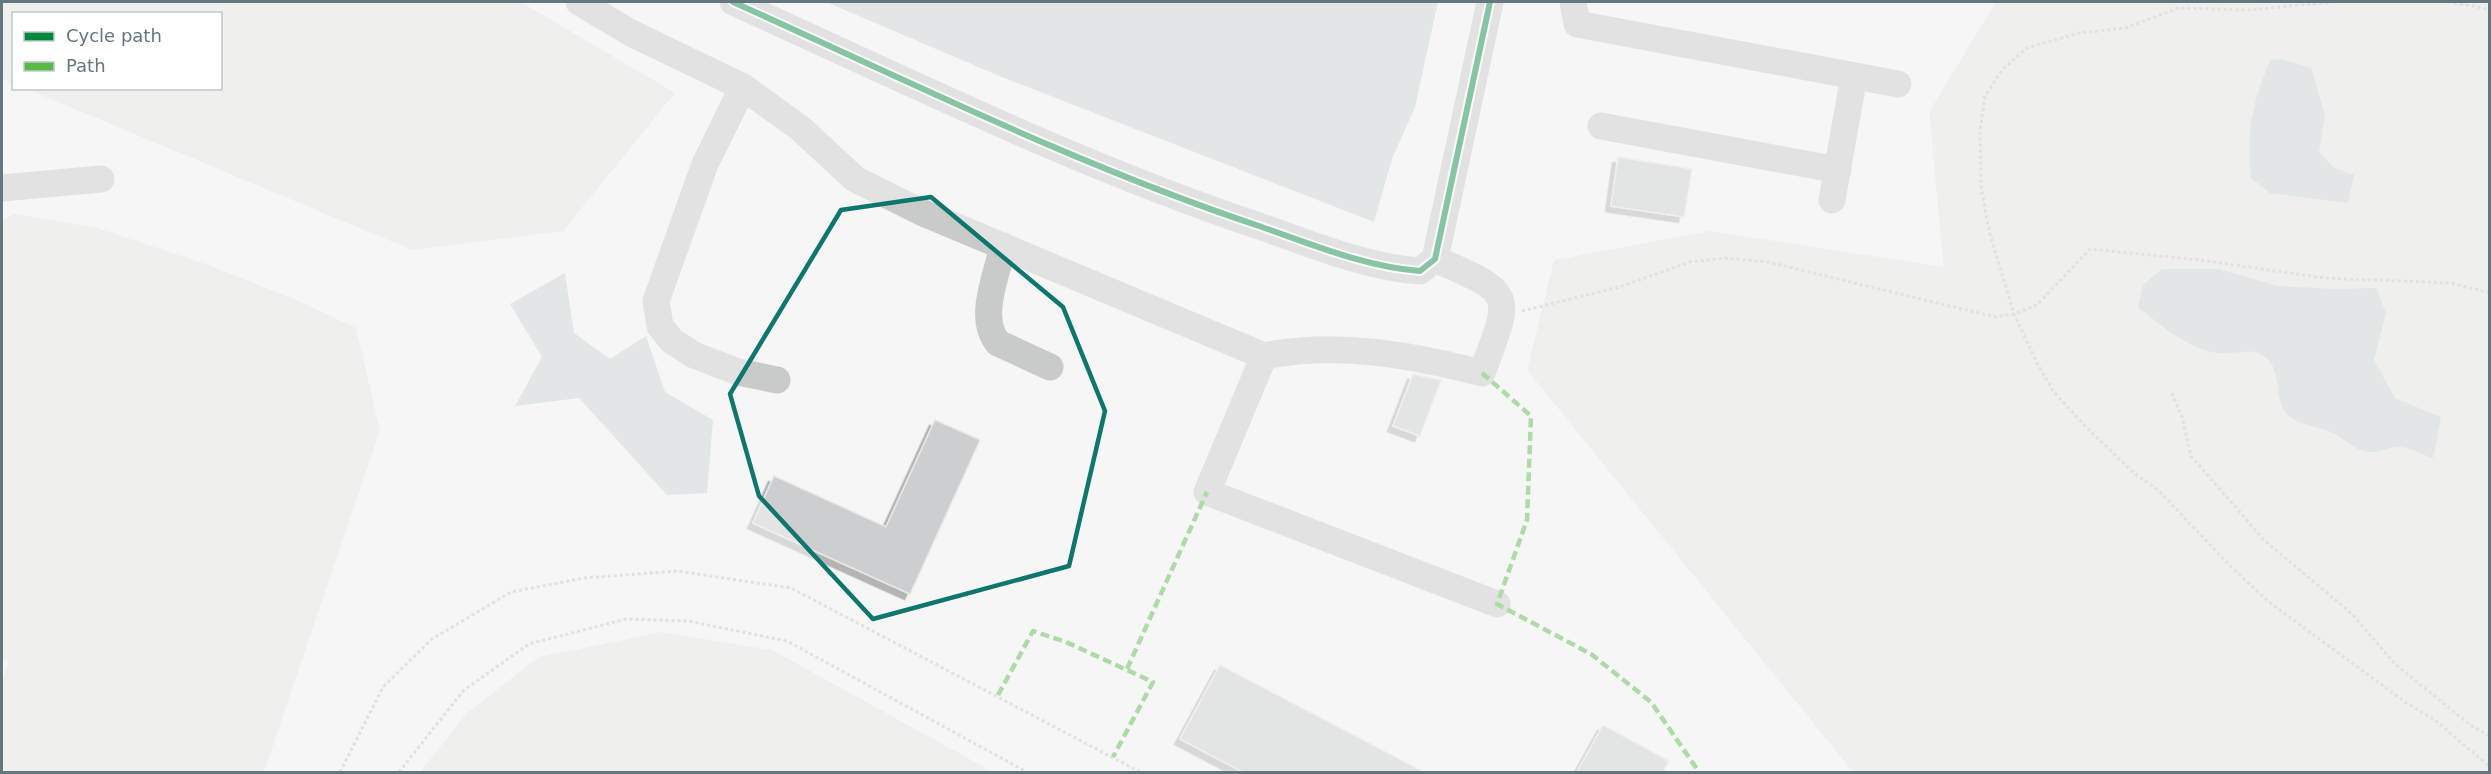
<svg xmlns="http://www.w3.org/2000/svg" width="2491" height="774" viewBox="0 0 2491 774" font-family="'DejaVu Sans',sans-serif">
  <defs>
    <filter id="shadow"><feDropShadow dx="-5.5" dy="5.5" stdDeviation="0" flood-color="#0004"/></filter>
  </defs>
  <rect width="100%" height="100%" fill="#f6f6f6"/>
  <g fill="#e6e8e3">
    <path d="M2 2H521L675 93 563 231 412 250 27 89 220 88V14H14L13 83 2 78Z"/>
    <path d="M1996 2H2489V772H1853L1527 370 1554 260 1710 231 1944 267 1929 112Z"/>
    <path d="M14 214 97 228 208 265 299 301 356 328 380 430 264 772H2V684L9 659 2 660V221Z"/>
    <path d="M662 632 772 650 993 772H420L467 713 539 657Z"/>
  </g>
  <g fill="#cad3d5">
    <path d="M826 2H1438L1415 107 1392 159 1374 222 997 75Z"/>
    <path d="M2282 59 2311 68 2325 115 2319 152 2333 167 2354 175 2348 203 2270 193 2251 178C2246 138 2252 97 2271 60Z"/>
    <path d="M2162 269H2218L2278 286 2335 289 2376 288 2386 313 2374 360 2395 398 2441 417 2433 458C2423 455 2409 446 2398 447 2389 447 2380 453 2371 452 2357 452 2347 441 2335 434 2321 426 2302 427 2289 416 2270 399 2287 365 2258 353 2247 349 2230 355 2217 353 2189 349 2160 325 2138 307L2143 285Z"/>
    <path d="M565 273 574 333 610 359 646 336 665 392 713 420 707 493 667 495 579 398 515 406 542 357 510 304Z"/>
  </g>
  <g fill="#cdcecf" stroke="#e6e6e6" stroke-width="1.5" filter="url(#shadow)">
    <path d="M1618 157 1692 169 1684 217 1611 206Z"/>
    <path d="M1413 374 1441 380 1420 436 1393 426Z"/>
    <path d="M935 420 980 440 910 594 753 523 774 476 886 527Z"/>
    <path d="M1220 665 1424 772H1243L1180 739Z"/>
    <path d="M1603 725 1669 761 1663 772H1577Z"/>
  </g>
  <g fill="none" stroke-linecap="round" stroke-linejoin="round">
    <g stroke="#c6c7c8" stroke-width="3" stroke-dasharray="3 3" stroke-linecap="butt">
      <path d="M2334 2 2248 10 2178 8 2126 28 2079 33 2027 48 2002 70 1985 96 1980 131 1981 186 1989 231 2014 314 2038 365 2053 391 2085 426 2134 473 2158 490 2233 569 2269 602 2405 702 2436 721 2490 767"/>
      <path d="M2448 2 2490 9"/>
      <path d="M1522 311 1619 287 1690 262 1725 258 1768 262 1995 317 2014 314 2037 305 2090 249 2200 260 2324 278 2451 283 2490 293"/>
      <path d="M2172 393 2182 417 2191 456 2264 540 2352 614 2395 664 2470 725 2490 736"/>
      <path d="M340 772 383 687 432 639 511 592 584 578 677 571 791 588 1140 772"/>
      <path d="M399 772 464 690 529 644 626 619 688 621 787 641 1027 772"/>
    </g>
    <g stroke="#c9cbcb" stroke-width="27">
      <path d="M579 2 631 33 743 87 800 128 855 179 921 212 1264 356C1337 341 1411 355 1482 373 1512 293 1516 294 1435 259"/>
      <path d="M733 2C906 80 1079 166 1259 226 1311 244 1365 267 1420 271L1435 259 1490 2"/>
      <path d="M1573 2 1577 24 1898 84"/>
      <path d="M743 87 705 164 656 301 660 326 672 341 694 355 738 372 777 380"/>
      <path d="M1601 126 1838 170"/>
      <path d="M2 188 101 179"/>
      <path d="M1832 200 1854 76"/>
      <path d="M1003 246C997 275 977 318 998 343L1050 367"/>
      <path d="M1264 356 1207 492 1497 604"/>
    </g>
    <g stroke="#58b947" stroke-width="4.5" stroke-dasharray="9 4.5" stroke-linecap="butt">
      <path d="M1482 373 1531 416 1527 520 1497 604 1591 654 1651 702 1699 772"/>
      <path d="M1127 669 1207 492"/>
      <path d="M998 695 1033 631 1066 642 1153 682 1113 757"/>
    </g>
    <g stroke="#fff" stroke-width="10">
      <path id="cycleway" d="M733 2C906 80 1079 166 1259 226 1311 244 1365 267 1420 271L1435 259 1490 2"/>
    </g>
    <use href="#cycleway" stroke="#00873e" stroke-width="6"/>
  </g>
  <path d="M0 0H2491V774H0ZM931 197 1063 307 1105 411 1069 566 873 619 759 496 730 394 841 210Z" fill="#f6f6f6" fill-opacity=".55" fill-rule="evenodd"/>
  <path fill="none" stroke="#0f766e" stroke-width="4.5" stroke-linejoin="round" d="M931 197 1063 307 1105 411 1069 566 873 619 759 496 730 394 841 210Z"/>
  <rect width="2491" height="774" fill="none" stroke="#64767e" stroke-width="6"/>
  <rect x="12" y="12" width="210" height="78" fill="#ffffff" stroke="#c1c8cb" stroke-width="1.5"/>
  <rect x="24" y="32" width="30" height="9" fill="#00873e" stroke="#c1c8cb" stroke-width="1.5"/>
  <text x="66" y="42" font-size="18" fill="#64767e">Cycle path</text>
  <rect x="24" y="62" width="30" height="9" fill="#58b947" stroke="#c1c8cb" stroke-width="1.5"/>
  <text x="66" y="72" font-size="18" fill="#64767e">Path</text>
</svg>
